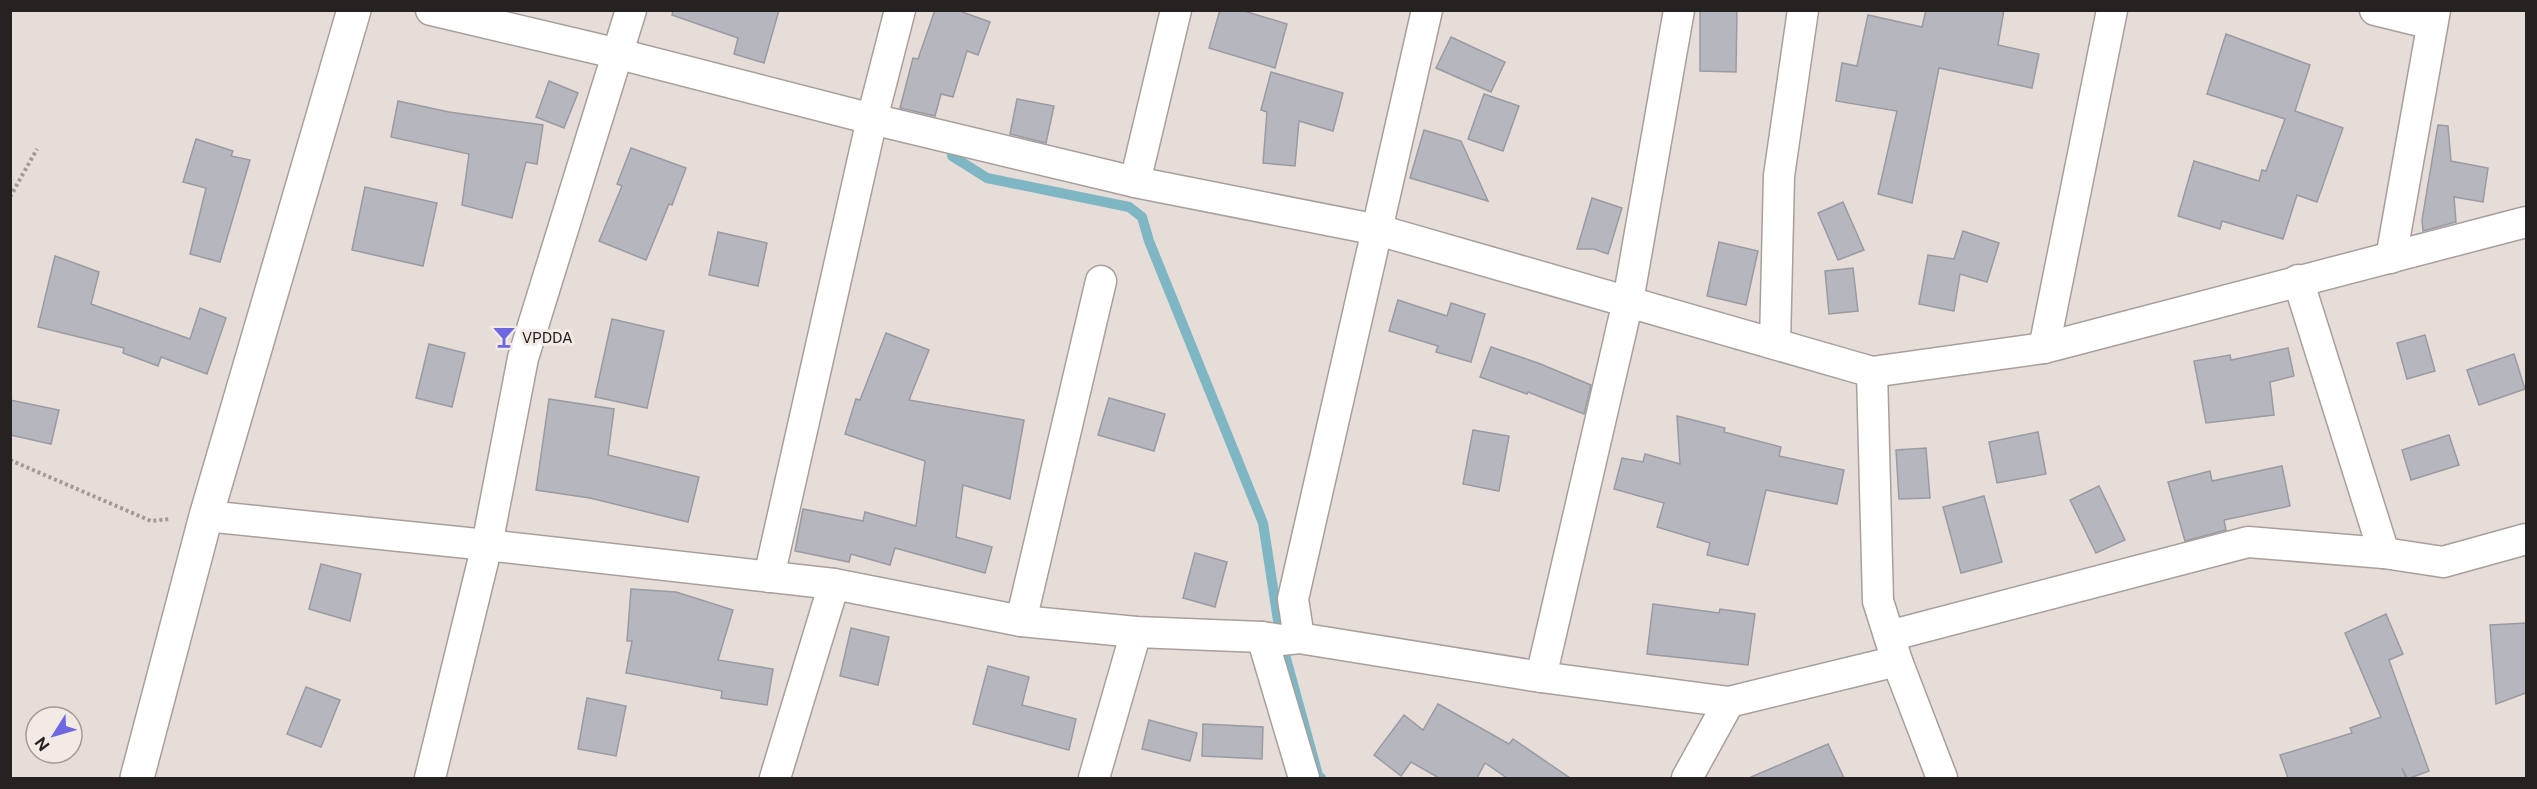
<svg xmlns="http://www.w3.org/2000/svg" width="2537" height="789" viewBox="0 0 2537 789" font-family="'Public Sans',sans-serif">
  <rect width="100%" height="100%" fill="#e6ddd9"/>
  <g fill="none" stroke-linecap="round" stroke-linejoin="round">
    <path stroke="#7eb6c4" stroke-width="10" d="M952 156 987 178 1129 207 1142 217 1149 241 1263 523 1281 640 1318 775 1321 778"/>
  </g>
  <g fill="#b6b6be" stroke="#9a9aa2" stroke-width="1.5">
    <path d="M673 10H779L764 63 734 54 738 38 672 15Z"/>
    <path d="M935 10H957L990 22 978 55 967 51 953 97 941 94 935 116 900 108 913 58 918 59Z"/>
    <path d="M1220 10H1241L1287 24 1275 68 1209 48Z"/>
    <path d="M1700 10H1737L1736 72 1700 71Z"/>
    <path d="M1926 10H2004L1998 45 2039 54 2032 88 1939 68 1912 203 1878 194 1897 111 1836 101 1842 63 1857 66 1868 15 1922 27Z"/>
    <path d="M2226 34 2310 65 2295 111 2343 128 2317 202 2297 195 2283 239 2222 221 2220 229 2178 216 2194 161 2259 181 2262 170 2266 171 2285 119 2207 94Z"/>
    <path d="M1451 37 1505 62 1491 92 1436 68Z"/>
    <path d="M1271 72 1343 93 1333 131 1299 121 1295 166 1263 163 1267 112 1261 110Z"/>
    <path d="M549 81 578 93 564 128 536 117Z"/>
    <path d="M1484 94 1519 106 1503 151 1468 139Z"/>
    <path d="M1017 99 1054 106 1046 143 1010 134Z"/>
    <path d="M398 101 449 112 543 125 537 164 526 162 512 218 462 205 469 154 391 137Z"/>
    <path d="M2438 125 2448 126 2451 161 2488 168 2483 202 2454 197 2456 222 2423 231 2422 220Z"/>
    <path d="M1424 130 1461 141 1488 201 1410 178Z"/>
    <path d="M196 139 233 151 231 156 250 160 220 262 190 254 206 188 183 182Z"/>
    <path d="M631 148 686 168 672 205 669 204 646 260 599 241 622 186 617 184Z"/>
    <path d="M365 187 437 203 423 266 352 250Z"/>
    <path d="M1592 198 1622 208 1608 254 1594 249H1577Z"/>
    <path d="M1843 202 1864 250 1838 260 1818 213Z"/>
    <path d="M1963 231 1999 243 1987 282 1960 274 1954 311 1919 304 1928 255 1954 259Z"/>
    <path d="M718 232 767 243 758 286 709 275Z"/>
    <path d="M1719 242 1758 251 1746 305 1707 296Z"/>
    <path d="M55 256 99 272 91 304 190 339 200 308 226 318 207 374 161 357 158 366 123 353 124 348 38 327Z"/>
    <path d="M1853 268 1858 311 1829 314 1825 271Z"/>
    <path d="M1398 300 1447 316 1451 303 1485 314 1471 362 1436 352 1438 346 1389 331Z"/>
    <path d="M612 319 664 331 647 408 595 397Z"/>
    <path d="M886 333 929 350 909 400 1024 420 1010 499 963 485 956 537 992 547 985 573 895 548 890 565 851 554 849 562 795 551 803 509 863 521 865 512 916 526 925 461 845 434 856 399 860 400Z"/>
    <path d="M2425 335 2435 371 2407 379 2397 343Z"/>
    <path d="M429 344 465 353 452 407 416 398Z"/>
    <path d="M1491 347 1538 363 1591 385 1584 414 1528 392 1527 394 1480 377Z"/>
    <path d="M2288 348 2294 376 2270 382 2274 415 2206 423 2194 361 2230 355 2231 360Z"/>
    <path d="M2514 354 2525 389 2479 405 2467 370Z"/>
    <path d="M1109 398 1165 414 1154 451 1098 435Z"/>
    <path d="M549 399 614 409 608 455 699 477 688 522 590 498 536 490Z"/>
    <path d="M10 400 59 410 51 444 10 435Z"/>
    <path d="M1677 416 1725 428 1724 432 1781 447 1779 456 1844 470 1837 504 1766 490 1748 565 1707 555 1710 543 1657 527 1664 503 1614 489 1622 458 1643 462 1645 454 1680 464Z"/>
    <path d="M1473 430 1509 436 1499 491 1463 484Z"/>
    <path d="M2038 432 2046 474 1997 483 1989 442Z"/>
    <path d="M2449 435 2459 465 2411 480 2402 450Z"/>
    <path d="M1926 448 1930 498 1899 499 1896 450Z"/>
    <path d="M2282 466 2290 506 2224 520 2226 530 2185 541 2168 482 2210 471 2212 481Z"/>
    <path d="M2099 486 2125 540 2096 553 2070 500Z"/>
    <path d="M1984 496 2002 562 1961 573 1943 507Z"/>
    <path d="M1195 553 1227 562 1215 607 1183 598Z"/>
    <path d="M321 564 361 574 350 621 309 609Z"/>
    <path d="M631 589 676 592 733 610 718 660 773 669 767 705 721 698 722 691 626 673 632 641H627Z"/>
    <path d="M1653 604 1719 613 1720 609 1755 614 1748 665 1647 654Z"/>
    <path d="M2386 614 2403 654 2389 660 2429 771 2410 778H2407L2402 768 2406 778H2288L2280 755 2352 733 2350 728 2381 717 2345 633Z"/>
    <path d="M2526 623V693L2496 704 2490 625Z"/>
    <path d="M851 628 889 637 878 685 840 676Z"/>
    <path d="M988 666 1029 677 1022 705 1076 719 1069 750 973 724Z"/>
    <path d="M306 687 340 700 321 747 287 734Z"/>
    <path d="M587 698 626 706 616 756 578 749Z"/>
    <path d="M1438 704 1509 744 1513 739 1570 778H1507L1485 763 1477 778H1439L1411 762 1401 776 1374 755 1404 715 1423 730Z"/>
    <path d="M1149 720 1197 733 1190 761 1142 749Z"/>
    <path d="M1203 724 1263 727 1262 759 1202 756Z"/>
    <path d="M1828 744 1844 778H1749Z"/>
  </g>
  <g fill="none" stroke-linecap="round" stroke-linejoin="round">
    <g stroke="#a89f9c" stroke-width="33">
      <g id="minor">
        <path d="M431 10 619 54 872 119 1135 182 1378 230 1872 372 2044 348 2526 222"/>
        <path d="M2375 10 2432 24"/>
        <path d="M1135 182 1176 10"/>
        <path d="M2391 258 2435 10"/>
        <path d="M2298 280 2384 553"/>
        <path d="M1775 344 1779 176 1803 10"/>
        <path d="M2044 348 2112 10"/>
        <path d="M1872 372 1878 601 1897 661 1942 778"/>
        <path d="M206 516 487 545 834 584 1021 621 1136 632 1262 637 1281 640 1299 638 1541 677 1729 702 1897 661"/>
        <path d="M769 577 872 119 900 10"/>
        <path d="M1021 621 1101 281"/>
        <path d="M1889 636 2248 542 2384 553 2443 562 2526 539"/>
        <path d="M1262 637 1304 778"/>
        <path d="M1299 638 1293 599 1427 10"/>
        <path d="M1541 677 1628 301 1679 10"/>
        <path d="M430 778 487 545 523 358 631 10"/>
        <path d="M775 778 834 584"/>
        <path d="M1094 778 1136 632"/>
        <path d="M1687 778 1729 702"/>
      </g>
    </g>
    <g stroke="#a89f9c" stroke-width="36">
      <path id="tertiary" d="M137 778 206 516 354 10"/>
    </g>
    <g stroke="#a19a97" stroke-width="4" stroke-dasharray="3 3" stroke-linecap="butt">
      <path d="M10 197 37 149"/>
      <path d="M10 460 151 521 170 519"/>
    </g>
    <use href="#minor" stroke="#fff" stroke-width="30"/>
    <use href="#tertiary" stroke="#fff" stroke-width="33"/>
  </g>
  <defs>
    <g id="bar-bare" transform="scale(1.8)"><path d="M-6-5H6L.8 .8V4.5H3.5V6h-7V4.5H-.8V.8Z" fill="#6d67e1" stroke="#f3eae6" stroke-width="2.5" paint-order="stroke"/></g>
  </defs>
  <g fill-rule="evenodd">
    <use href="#bar-bare" x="504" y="337"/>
  </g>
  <g text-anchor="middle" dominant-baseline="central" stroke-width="6" stroke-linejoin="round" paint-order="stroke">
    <g font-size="15" fill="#262221" stroke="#f3eae6" text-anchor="start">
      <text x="522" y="337">VPDDA</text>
    </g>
  </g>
  <rect width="2537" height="789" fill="none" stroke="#262221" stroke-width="24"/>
  <g transform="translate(54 735) rotate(233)"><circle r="28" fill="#f3eae6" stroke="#a19a97" stroke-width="1.5"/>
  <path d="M0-4.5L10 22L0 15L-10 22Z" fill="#6d67e1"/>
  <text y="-9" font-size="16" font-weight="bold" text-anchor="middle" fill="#262221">N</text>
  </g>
</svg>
